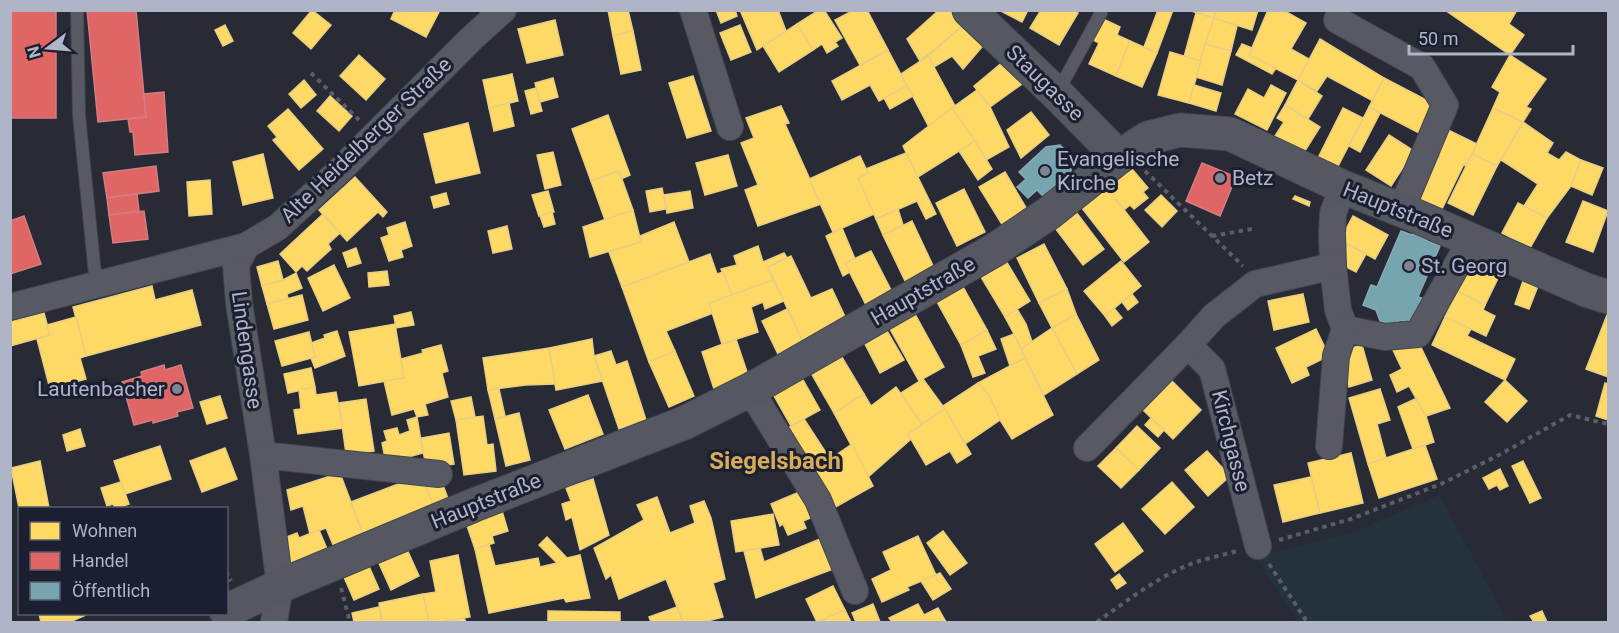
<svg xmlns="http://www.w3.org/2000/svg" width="1619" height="633" viewBox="0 0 1619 633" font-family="Roboto,sans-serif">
  <rect width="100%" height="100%" fill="#282a35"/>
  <path fill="#24333b" d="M1440 495 1507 622H1299L1255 557 1356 531Z"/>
  <g fill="#ffd966" stroke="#e7ce83" stroke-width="1.5">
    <path d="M312 10 331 25 311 49 293 33Z"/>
    <path d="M395 10H440L426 37 391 19Z"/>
    <path d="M608 10H628L633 31 613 36Z"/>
    <path d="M716 10H735L737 16 721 23Z"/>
    <path d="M740 10H778L786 31 757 50Z"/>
    <path d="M819 10H824L842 38 835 42 838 46 827 53 822 44 813 50 797 24Z"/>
    <path d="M854 10H867L888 50 860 65 835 20Z"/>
    <path d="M939 10H954L966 23 920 61 907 39Z"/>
    <path d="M999 10H1028L1022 22Z"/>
    <path d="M1041 10H1074L1078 13 1059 45 1030 28Z"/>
    <path d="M1158 10H1173L1157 53 1144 47Z"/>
    <path d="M1188 10H1216L1214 18Z"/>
    <path d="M1216 10H1258L1252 30 1214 18Z"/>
    <path d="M1268 10H1283L1306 23 1291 49 1309 59 1298 80 1249 55Z"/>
    <path d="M1445 10H1517L1509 24 1524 35 1510 55Z"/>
    <path d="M1196 13 1214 18 1201 61 1184 57Z"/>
    <path d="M1214 18 1237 26 1231 51 1205 44Z"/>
    <path d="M1103 19 1120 27 1117 35 1130 41 1116 76 1089 64 1099 43 1093 40Z"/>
    <path d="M555 20 563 55 527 63 518 29Z"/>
    <path d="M966 23 987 41 963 69 952 56 934 67 928 56Z"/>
    <path d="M797 24 813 50 779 72 763 46Z"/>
    <path d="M225 25 233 41 223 46 215 30Z"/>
    <path d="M740 25 751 52 731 60 720 33Z"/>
    <path d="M633 31 641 70 621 74 613 36Z"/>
    <path d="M1320 39 1384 78 1373 101 1327 76 1317 91 1298 80Z"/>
    <path d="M1130 41 1157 53 1142 87 1116 76Z"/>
    <path d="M1205 44 1231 51 1222 85 1196 77Z"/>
    <path d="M1242 44 1252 48 1249 55 1276 68 1272 74 1236 55Z"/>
    <path d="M888 50 907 86 879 101 870 85 842 100 832 81Z"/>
    <path d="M1170 52 1201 61 1189 103 1158 95Z"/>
    <path d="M359 55 385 79 366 100 340 76Z"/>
    <path d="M1510 55 1546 79 1526 107 1531 109 1523 122 1493 108 1500 92 1492 87Z"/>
    <path d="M928 56 955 106 929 127 901 74Z"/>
    <path d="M1004 61 1022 84 990 107 974 86Z"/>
    <path d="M512 74 518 101 489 108 483 80Z"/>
    <path d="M693 76 711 131 687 138 669 83Z"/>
    <path d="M553 78 558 97 540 102 535 83Z"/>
    <path d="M1384 78 1436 105 1421 134 1369 107Z"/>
    <path d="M304 80 316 95 301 108 289 94Z"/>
    <path d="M1298 80 1322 96 1308 119 1285 105Z"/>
    <path d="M1194 85 1221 93 1216 111 1189 103Z"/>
    <path d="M1271 85 1286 93 1267 130 1235 114 1248 89 1264 98Z"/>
    <path d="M907 86 913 96 890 109 884 98Z"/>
    <path d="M536 88 542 111 531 114 525 91Z"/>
    <path d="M977 90 990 107 1009 147 986 160 952 108Z"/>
    <path d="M330 96 352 116 339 131 317 111Z"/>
    <path d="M509 103 514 126 494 131 489 108Z"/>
    <path d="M1285 105 1320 127 1303 154 1275 136 1284 122 1277 118Z"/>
    <path d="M781 106 789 123 785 124 821 204 758 226 745 190 758 185 741 143 754 138 746 118Z"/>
    <path d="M1369 107 1380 113 1360 152 1349 146Z"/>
    <path d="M952 108 975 141 918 177 903 146Z"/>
    <path d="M1343 108 1363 118 1337 168 1318 158Z"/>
    <path d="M1493 108 1523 122 1497 166 1472 154Z"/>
    <path d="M288 109 323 149 299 170 273 140 277 137 268 126Z"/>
    <path d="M1031 112 1049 135 1021 158 1007 130Z"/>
    <path d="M608 115 630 175 621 179 619 171 591 181 572 129Z"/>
    <path d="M1523 122 1553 143 1547 153 1559 160 1566 152 1581 160 1571 186 1547 218 1524 206 1538 184 1501 160Z"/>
    <path d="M468 123 480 173 436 183 424 134Z"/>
    <path d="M1444 128 1477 144 1466 167 1464 164 1441 211 1417 198 1440 155 1432 150Z"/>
    <path d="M1389 135 1414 151 1391 186 1366 170Z"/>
    <path d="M975 141 992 169 978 180 959 151Z"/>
    <path d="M553 152 561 185 545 189 537 155Z"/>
    <path d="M906 153 936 214 926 219 917 201 876 219 858 178 868 173 866 169Z"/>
    <path d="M263 154 273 198 243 205 233 162Z"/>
    <path d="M1472 154 1497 166 1473 215 1448 203Z"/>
    <path d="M728 155 737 186 705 195 696 163Z"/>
    <path d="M860 156 868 173 858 178 874 214 833 232 809 179Z"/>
    <path d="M1581 160 1603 168 1592 195 1571 186Z"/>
    <path d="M1132 169 1148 188 1143 192 1148 198 1134 209 1130 205 1124 210 1107 188Z"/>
    <path d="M619 171 633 210 605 220 591 181Z"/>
    <path d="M1005 172 1028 211 1003 226 979 187Z"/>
    <path d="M355 177 387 212 383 217 378 212 347 241 319 210Z"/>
    <path d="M210 180 212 214 189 216 187 182Z"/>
    <path d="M662 188 666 209 650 212 646 191Z"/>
    <path d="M1107 188 1149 242 1124 262 1082 208Z"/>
    <path d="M964 189 985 232 957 246 936 203Z"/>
    <path d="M548 191 554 212 539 216 532 195Z"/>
    <path d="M690 191 693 208 667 213 664 195Z"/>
    <path d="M446 193 449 204 434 208 431 197Z"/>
    <path d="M1161 195 1177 211 1162 227 1145 210Z"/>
    <path d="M1295 196 1310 202 1309 206 1293 199Z"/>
    <path d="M1583 201 1608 211 1593 252 1566 242Z"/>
    <path d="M1518 203 1547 218 1530 248 1502 233Z"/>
    <path d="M898 209 903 225 883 235 876 219Z"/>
    <path d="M633 210 641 242 590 257 583 227Z"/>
    <path d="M552 212 555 224 544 227 540 216Z"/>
    <path d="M1076 212 1104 249 1083 265 1055 228Z"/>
    <path d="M323 214 340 233 328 244 331 249 307 271 302 266 296 272 280 254Z"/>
    <path d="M1353 216 1388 235 1375 259 1340 240Z"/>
    <path d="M912 221 935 270 907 285 883 235Z"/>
    <path d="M405 222 412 246 401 250 403 257 389 261 381 238 389 235 387 228Z"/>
    <path d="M674 222 689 262 622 287 609 252 641 242 640 236Z"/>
    <path d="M507 226 512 249 493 253 488 231Z"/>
    <path d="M842 228 855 259 845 263 850 272 843 276 826 236Z"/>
    <path d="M1044 244 1067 289 1039 303 1017 258Z"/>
    <path d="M1347 244 1366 254 1356 272 1338 263Z"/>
    <path d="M758 246 763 262 784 253 787 258 768 267 773 280 732 295 721 269 737 265 734 256Z"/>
    <path d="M356 248 361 263 348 267 343 253Z"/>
    <path d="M871 251 892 292 866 305 845 263Z"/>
    <path d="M710 254 717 274 723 272 732 295 709 303 713 313 666 331 675 351 649 362 622 287Z"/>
    <path d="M1474 254 1503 268 1485 305 1457 291Z"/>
    <path d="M791 256 811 298 832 289 847 321 803 342 768 267Z"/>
    <path d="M278 261 283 280 262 286 257 267Z"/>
    <path d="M1006 261 1030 301 1005 317 981 277Z"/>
    <path d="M1121 261 1141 286 1105 316 1084 291Z"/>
    <path d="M334 265 350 298 323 311 308 278Z"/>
    <path d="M387 271 389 285 369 287 368 273Z"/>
    <path d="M296 273 302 288 287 294 288 299 267 304 262 286 283 280Z"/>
    <path d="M773 280 784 301 765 309 763 302 751 307 758 332 722 344 709 303Z"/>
    <path d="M1523 281 1538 286 1529 309 1515 304Z"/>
    <path d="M962 285 987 330 961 345 936 300Z"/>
    <path d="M152 286 155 300 192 290 201 325 86 356 73 307Z"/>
    <path d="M1067 289 1076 314 1052 328 1039 303Z"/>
    <path d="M1457 291 1485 305 1483 310 1495 316 1486 336 1445 317Z"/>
    <path d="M1132 294 1138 302 1128 310 1122 302Z"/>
    <path d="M1303 294 1309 322 1274 330 1268 301Z"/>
    <path d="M302 295 308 320 274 329 267 304Z"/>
    <path d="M1114 308 1122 318 1112 326 1105 316Z"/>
    <path d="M787 309 803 342 778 354 762 321Z"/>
    <path d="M1017 309 1026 324 1032 342 1021 349 1014 334 1005 317Z"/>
    <path d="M411 312 414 325 396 328 394 316Z"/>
    <path d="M44 313 50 335 10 346V322Z"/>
    <path d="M915 314 944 367 919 381 890 329Z"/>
    <path d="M1076 314 1099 360 1077 374 1052 328Z"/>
    <path d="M1607 315H1608V377L1586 369Z"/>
    <path d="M76 317 86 356 80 358 86 379 50 389 37 339 50 335 47 325Z"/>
    <path d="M1445 317 1471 329 1467 336 1515 359 1505 380 1432 345Z"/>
    <path d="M395 324 404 378 359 386 349 332Z"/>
    <path d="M1052 328 1077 374 1044 395 1021 349Z"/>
    <path d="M1316 329 1329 356 1306 367 1309 375 1292 383 1276 348Z"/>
    <path d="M987 330 996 349 978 356 985 373 973 377 961 345Z"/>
    <path d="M337 331 345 356 315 368 311 358 315 357 311 343 325 338 324 335Z"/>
    <path d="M887 331 904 360 880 373 865 344Z"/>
    <path d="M309 332 315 357 282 366 275 341Z"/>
    <path d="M1014 334 1025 358 1010 366 1001 339Z"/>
    <path d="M592 339 594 356 603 381 556 390 549 348Z"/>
    <path d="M736 339 748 375 714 389 702 352Z"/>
    <path d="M1417 339 1450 408 1426 416 1409 386 1397 392 1390 375 1402 369 1393 350Z"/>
    <path d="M441 345 448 371 442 373 448 397 425 404 428 415 417 417 414 409 392 415 384 381 404 378 401 359 423 353 422 350Z"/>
    <path d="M1362 345 1372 380 1349 387 1339 352Z"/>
    <path d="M549 348 555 384 526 385 488 390 483 358Z"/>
    <path d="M611 351 616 365 627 361 646 420 619 429 594 356Z"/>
    <path d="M675 351 694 396 669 407 649 362Z"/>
    <path d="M840 354 864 394 834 413 811 373Z"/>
    <path d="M1025 358 1053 415 1012 439 1000 420 989 395 978 383Z"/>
    <path d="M311 368 315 387 288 393 284 374Z"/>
    <path d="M802 378 820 410 791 426 773 394Z"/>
    <path d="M923 379 945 409 922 424 901 393Z"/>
    <path d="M1505 380 1527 401 1507 422 1485 402Z"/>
    <path d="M1172 381 1201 410 1173 439 1143 410Z"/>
    <path d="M978 383 989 395 1000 420 965 444 943 406Z"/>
    <path d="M1605 383 1608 384V420L1596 416Z"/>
    <path d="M315 387 316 395 336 392 343 428 298 434 294 410 301 409 299 390Z"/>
    <path d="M896 387 922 424 908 434 911 439 868 477 834 413 864 394 871 406Z"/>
    <path d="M499 389 505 416 495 419 488 390Z"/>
    <path d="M1380 389 1390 420 1377 424 1386 458 1368 464 1349 398Z"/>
    <path d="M588 395 603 434 565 449 549 410Z"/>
    <path d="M220 396 227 418 207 424 200 402Z"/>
    <path d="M471 397 475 417 456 420 451 401Z"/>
    <path d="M366 399 374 451 346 454 339 403Z"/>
    <path d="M1415 399 1426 416 1434 442 1413 449 1398 407Z"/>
    <path d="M945 409 971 454 957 463 950 451 926 465 908 434Z"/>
    <path d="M519 413 530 460 506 466 495 419Z"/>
    <path d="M483 416 487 445 493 444 496 471 464 475 456 420Z"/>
    <path d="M417 417 423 453 386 463 382 443 387 441 384 431 397 428 399 435 410 431 407 420Z"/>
    <path d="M1151 418 1164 430 1158 437 1145 425Z"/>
    <path d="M804 419 830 459 852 444 873 486 832 509 784 430Z"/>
    <path d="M1137 426 1160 448 1139 470 1116 448Z"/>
    <path d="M80 429 85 446 67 451 63 435Z"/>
    <path d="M449 433 454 464 426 468 421 438Z"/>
    <path d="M1425 445 1437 479 1379 498 1368 464Z"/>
    <path d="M160 446 171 479 125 494 114 461Z"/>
    <path d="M225 448 237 479 202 492 190 461Z"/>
    <path d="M1116 448 1139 470 1121 488 1098 466Z"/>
    <path d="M1207 451 1230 476 1208 496 1185 470Z"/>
    <path d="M1351 453 1363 503 1320 513 1308 463Z"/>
    <path d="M40 461 49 508H20V513L11 468Z"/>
    <path d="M1523 461 1541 498 1530 503 1512 466Z"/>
    <path d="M1500 469 1508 486 1500 490 1497 485 1489 489 1483 478Z"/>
    <path d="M340 473 363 534 334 547 326 528 310 534 303 506 291 510 287 490Z"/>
    <path d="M422 475 434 507 363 534 351 502Z"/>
    <path d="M1311 477 1320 513 1283 522 1274 485Z"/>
    <path d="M593 479 609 535 580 550 572 517 566 520 562 504 571 501 566 488Z"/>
    <path d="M441 480 449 501 434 507 426 486Z"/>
    <path d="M121 482 129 504 117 508H115L113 504 107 506 101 488Z"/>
    <path d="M1172 482 1194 507 1165 534 1142 509Z"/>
    <path d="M804 490 815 516 803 521 806 528 788 535 783 524 780 526 771 504Z"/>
    <path d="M657 497 670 533 695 523 690 506 704 501 711 518 725 579 713 583 723 617 704 622H683L666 579 619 599 611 575 606 579 594 548 644 520 637 505Z"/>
    <path d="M502 511 508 531 492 536 494 543 475 549 466 523Z"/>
    <path d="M773 514 779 545 736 552 731 521Z"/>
    <path d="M1123 523 1143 551 1115 572 1095 544Z"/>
    <path d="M319 530 328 551 289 566 279 540 297 533 299 538Z"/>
    <path d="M943 531 967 563 950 575 927 543Z"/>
    <path d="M918 536 936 575 907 587 909 590 882 602 872 579 891 570 883 552Z"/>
    <path d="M547 537 567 558 580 555 590 598 566 602 564 598 489 613 475 549 489 544 495 566 538 558 540 567 557 563 539 545Z"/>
    <path d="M820 539 833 569 756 598 744 551 760 548 764 562Z"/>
    <path d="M405 545 419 576 391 590 377 559Z"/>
    <path d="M458 555 470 617 441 622H429L423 594 436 592 430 561Z"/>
    <path d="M368 564 379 589 354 600 343 575Z"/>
    <path d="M940 573 951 589 933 600 921 581Z"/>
    <path d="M1119 574 1126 583 1117 589 1111 580Z"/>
    <path d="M833 586 845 610 817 622 806 599Z"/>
    <path d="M423 594 429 622H382L379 603Z"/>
    <path d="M873 604 880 622H856L852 613Z"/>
    <path d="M918 604 924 615 938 608 946 622H892L889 618Z"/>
    <path d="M379 607 382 622H354L352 613Z"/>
    <path d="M677 607 683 622H651L649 617Z"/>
    <path d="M845 610 851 622H818Z"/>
    <path d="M548 611 620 612V622H548Z"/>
    <path d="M1542 611 1547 622H1534L1530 616Z"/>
    <path d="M39 614H88L70 622H41Z"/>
    <path d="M464 618 466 622H449L448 621Z"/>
  </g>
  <g fill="#e06666" stroke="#d27d83" stroke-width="1.5">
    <rect x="10" y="10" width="46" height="108"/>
    <path d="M87 10H136L146 117 98 122Z"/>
    <path d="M164 92 168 152 135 155 133 132H130L128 119 146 117 144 94Z"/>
    <path d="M1202 163 1236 177 1220 216 1186 201Z"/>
    <path d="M156 166 159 191 107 198 103 173Z"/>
    <path d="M137 194 139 211 109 215 107 198Z"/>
    <path d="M144 211 148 239 113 243 109 215Z"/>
    <path d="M24 216 41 264 10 274V221Z"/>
    <path d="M164 365 165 370 181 365 193 408 177 412 178 416 153 423V420L134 425 122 382 142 376 141 372Z"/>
  </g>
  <g fill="#76a5af" stroke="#87aab6" stroke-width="1.5">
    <path d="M1060 145 1072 157 1071 171 1043 196 1037 190 1028 198 1017 187 1026 179 1019 172 1046 147Z"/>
    <path d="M1415 229 1429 235 1427 241 1440 246 1418 297 1425 299 1413 325 1400 320 1399 321 1390 325 1380 321 1376 310 1363 305 1371 285 1377 287 1401 231 1412 235Z"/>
  </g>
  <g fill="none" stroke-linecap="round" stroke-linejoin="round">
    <g stroke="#44464e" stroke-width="14">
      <g id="lane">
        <path d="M77 10 79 115 96 284"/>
        <path d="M1057 93 1101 13"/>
      </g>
    </g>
    <g stroke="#44464e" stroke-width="28">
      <g id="street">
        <path d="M693 10 730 127"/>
        <path d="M1337 20 1422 67 1445 105 1401 210"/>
        <path d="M1343 187 1333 213 1332 234 1333 266 1338 310 1345 329 1385 337 1418 334 1471 240"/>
        <path d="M246 246 236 265 239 303 263 455 280 586 274 622"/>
        <path d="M10 307 246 246 278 227 339 171 471 39 503 10"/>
        <path d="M1188 345 1212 369 1258 546"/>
        <path d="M750 390 818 500 855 591"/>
        <path d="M1329 446 1336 356 1345 329"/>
        <path d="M1087 448 1188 345 1214 316 1255 284 1333 266"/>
        <path d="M263 455 439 474"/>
      </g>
    </g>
    <g stroke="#44464e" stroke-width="35">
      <g id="secondary">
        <path d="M969 10 1057 94 1119 157"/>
        <path d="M226 611 280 586 474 505 684 423 750 390 996 249 1049 213 1119 157 1148 138 1180 130 1230 134 1343 187 1416 216 1586 290 1608 297"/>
      </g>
    </g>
    <g stroke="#5a5e67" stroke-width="4" stroke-dasharray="4.5 4.5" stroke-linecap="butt">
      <path d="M311 73 359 120"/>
      <path d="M1145 171 1243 266"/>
      <path d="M1212 236 1252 229"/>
      <path d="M1279 540 1351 519 1441 484 1499 455 1570 415 1608 424"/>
      <path d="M1269 564 1307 622"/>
      <path d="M226 571 231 581"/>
      <path d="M341 588 350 622"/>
      <path d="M1097 622C1128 600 1160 575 1196 562 1209 558 1223 555 1237 551"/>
    </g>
    <use href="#lane" stroke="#575963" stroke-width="12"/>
    <use href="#street" stroke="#575963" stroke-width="26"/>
    <use href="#secondary" stroke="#565861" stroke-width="33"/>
  </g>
  <g fill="#808494" stroke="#1b1f30" stroke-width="2">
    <circle cx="1045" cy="171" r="6"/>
    <circle cx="1220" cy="178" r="6"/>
    <circle cx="1409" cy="266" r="6"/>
    <circle cx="177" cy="389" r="6"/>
  </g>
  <g text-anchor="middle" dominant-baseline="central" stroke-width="6" stroke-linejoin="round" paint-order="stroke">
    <g font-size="21" fill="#b0b4c7" stroke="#1b1f30">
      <text transform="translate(1045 83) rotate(44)">Staugasse</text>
      <text transform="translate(366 140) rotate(-44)">Alte Heidelberger Straße</text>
      <text transform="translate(1398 210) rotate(22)">Hauptstraße</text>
      <text transform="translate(923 291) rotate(-30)">Hauptstraße</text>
      <text transform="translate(247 350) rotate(82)">Lindengasse</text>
      <text transform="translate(1231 441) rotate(76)">Kirchgasse</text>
      <text transform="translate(486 501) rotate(-22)">Hauptstraße</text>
    </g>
    <g font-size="21" fill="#b0b4c7" stroke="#1b1f30" text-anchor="start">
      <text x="1057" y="159">Evangelische<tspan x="1057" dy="24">Kirche</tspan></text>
      <text x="1232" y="178">Betz</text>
      <text x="1421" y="266">St. Georg</text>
      <text x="165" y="389" text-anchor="end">Lautenbacher</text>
    </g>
    <g font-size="24" font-weight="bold" fill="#d6ab5c" stroke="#1b1f30">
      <text x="775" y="461">Siegelsbach</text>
    </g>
  </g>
  <rect width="1619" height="633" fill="none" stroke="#b0b4c7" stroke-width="24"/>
  <rect x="18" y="507" width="210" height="108" fill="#1b1f30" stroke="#575b6c" stroke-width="1.5"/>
  <rect x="30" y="522" width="30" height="18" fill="#ffd966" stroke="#575b6c" stroke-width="1.5"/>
  <text x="72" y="537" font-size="18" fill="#b0b4c7">Wohnen</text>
  <rect x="30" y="552" width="30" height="18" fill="#e06666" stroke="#575b6c" stroke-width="1.5"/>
  <text x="72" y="567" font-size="18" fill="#b0b4c7">Handel</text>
  <rect x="30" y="582" width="30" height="18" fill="#76a5af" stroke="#575b6c" stroke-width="1.5"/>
  <text x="72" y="597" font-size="18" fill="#b0b4c7">Öffentlich</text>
  <g transform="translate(48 48) rotate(254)" stroke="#1b1f30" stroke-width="4.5" paint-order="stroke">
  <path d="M0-4.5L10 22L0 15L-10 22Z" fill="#b0b4c7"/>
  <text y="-9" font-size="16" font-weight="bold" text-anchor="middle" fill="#b0b4c7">N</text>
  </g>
  <path d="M1409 45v9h164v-9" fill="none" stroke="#b0b4c7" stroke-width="3"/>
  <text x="1418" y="45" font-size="18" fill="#b0b4c7" stroke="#1b1f30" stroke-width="4.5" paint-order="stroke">50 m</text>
</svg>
